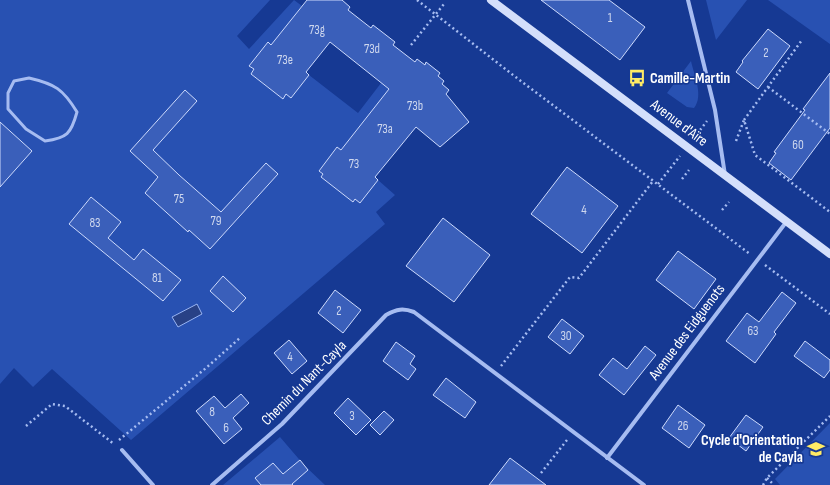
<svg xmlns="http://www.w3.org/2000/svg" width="830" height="485" viewBox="0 0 830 485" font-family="'Sofia Sans Condensed',sans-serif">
  <rect width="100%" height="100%" fill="#163993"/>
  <g fill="#2851b2">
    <path d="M0 0H270L237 36 249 49 294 0 302 6 271 45 268 42 249 66 254 69 251 74 283 99 286 94 291 98 309 75 358 113 388 74 396 81 341 150 337 147 319 171 323 174 321 177 353 202 355 199 360 203 378 180 395 195 376 212 385 224 131 440 52 369 33 387 14 368 0 384Z"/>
    <path d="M706 0H747L716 40Z"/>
    <path d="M768 0H830V44Z"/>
    <path d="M691 61C694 75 704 96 694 108L687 107 667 93Z"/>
    <path d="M830 423V485H780L775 479Z"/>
    <path d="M280 437 304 465 325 485H223Z"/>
  </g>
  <path fill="#284186" stroke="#98b4f3" d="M197 304 202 314 178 327 172 317Z"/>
  <g fill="#3a5fba" stroke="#cddafc">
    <path d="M307 0H342L350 7 348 10 371 28 373 25 395 42 393 45 415 62 417 59 425 65 426 62 440 73 438 76 444 81 442 84 449 90 446 94 469 122 440 147 416 127 375 177 378 180 360 203 355 199 353 202 321 177 323 174 319 171 337 147 341 150 389 89 330 42 306 72 309 75 291 98 286 94 283 99 251 74 254 69 249 66 268 42 271 45Z"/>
    <path d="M541 0H609L645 27 620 60Z"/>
    <path d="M768 29 790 46 758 89 736 72 743 62 742 61Z"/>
    <path d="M830 73V128L791 180 769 163 776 153 774 152 805 110 803 109Z"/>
    <path d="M185 90 197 101 153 150 179 175 221 212 266 163 278 174 210 249 189 230 188 232 145 193 158 177 130 151Z"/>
    <path d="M0 122 32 151 0 187Z"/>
    <path d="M567 167 618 206 582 253 531 214Z"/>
    <path d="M91 197 121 222 108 238 134 260 143 249 181 280 163 301 69 224Z"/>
    <path d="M443 218 490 255 454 302 406 266Z"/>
    <path d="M678 251 716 279 694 309 656 280Z"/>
    <path d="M223 276 246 298 233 312 210 291Z"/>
    <path d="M335 290 361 310 343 333 318 313Z"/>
    <path d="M782 292 796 303 774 332 776 334 755 363 726 341 747 313 759 322Z"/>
    <path d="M562 319 584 336 570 354 548 337Z"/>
    <path d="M289 340 307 361 292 374 274 353Z"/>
    <path d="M805 341 830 360V370L824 378 794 356Z"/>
    <path d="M396 342 415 356 410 364 416 369 408 380 383 361Z"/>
    <path d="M645 346 656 355 624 395 599 375 613 358 627 369Z"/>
    <path d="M446 378 476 402 465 418 433 395Z"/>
    <path d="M241 394 249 403 233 418 242 429 224 444 196 411 214 396 225 408Z"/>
    <path d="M348 398 371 420 356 435 334 413Z"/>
    <path d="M678 405 705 425 689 448 662 428Z"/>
    <path d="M384 411 394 420 380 435 370 425Z"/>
    <path d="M746 415 763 427 746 451 729 438Z"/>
    <path d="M510 458 546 485H489Z"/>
    <path d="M300 460 308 470 292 484 293 485H261L255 478 273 463 283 474Z"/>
  </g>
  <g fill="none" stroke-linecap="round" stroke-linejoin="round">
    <g stroke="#a6bcf1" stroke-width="2.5" stroke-dasharray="2 3" stroke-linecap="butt">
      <path d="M417 0 513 75 750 254"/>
      <path d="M411 45 444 4"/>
      <path d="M768 87 830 134"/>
      <path d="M744 120 802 40"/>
      <path d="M694 138 707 121"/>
      <path d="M736 141 744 120 755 155 830 212"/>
      <path d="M682 179 689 170"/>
      <path d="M658 184 680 156"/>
      <path d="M722 210 729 202"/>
      <path d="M765 265 830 314"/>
      <path d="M501 366 570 277 579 278 653 181"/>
      <path d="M26 426 52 404 65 406 114 444"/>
      <path d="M119 440 206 368 241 337"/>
      <path d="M541 473 567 440"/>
      <path d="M767 478 774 485"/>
      <path d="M763 485 767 478 830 416"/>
    </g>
    <path stroke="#a6bcf1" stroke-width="3" d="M29 78C55 84 63 89 77 112 71 134 67 138 45 141L26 129 8 109V93L14 81Z"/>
    <g stroke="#a6bcf1" stroke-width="4">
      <path d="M688 0 715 110 725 175"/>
      <path d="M122 450 153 485"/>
      <path d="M607 458 787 221"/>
      <path d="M212 485 282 424 386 315C397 309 403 308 414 312L644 485"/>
    </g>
    <path stroke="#d4dffb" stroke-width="8" d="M491 0 830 254"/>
  </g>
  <defs>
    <g id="bus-bare" transform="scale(1.38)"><path d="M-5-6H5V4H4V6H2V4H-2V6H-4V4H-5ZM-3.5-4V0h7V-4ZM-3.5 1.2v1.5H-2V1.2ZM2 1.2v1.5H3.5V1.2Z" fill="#ffeb65" stroke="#163993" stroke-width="2.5" paint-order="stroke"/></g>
    <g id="school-bare" transform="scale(1.38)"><path d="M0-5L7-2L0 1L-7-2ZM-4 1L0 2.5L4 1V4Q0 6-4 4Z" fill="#ffeb65" stroke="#163993" stroke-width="2.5" paint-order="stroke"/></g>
  </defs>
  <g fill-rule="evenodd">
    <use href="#bus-bare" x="637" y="78"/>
    <use href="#school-bare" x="816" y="449"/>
  </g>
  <g text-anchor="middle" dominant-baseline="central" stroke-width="3.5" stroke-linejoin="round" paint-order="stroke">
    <g font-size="13" fill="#ced7ee">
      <text x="610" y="18">1</text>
      <text x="317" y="30">73g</text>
      <text x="372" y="49">73d</text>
      <text x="766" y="53">2</text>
      <text x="285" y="60">73e</text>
      <text x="415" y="106">73b</text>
      <text x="385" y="129">73a</text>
      <text x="798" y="145">60</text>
      <text x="354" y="164">73</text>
      <text x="179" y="199">75</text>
      <text x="584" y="210">4</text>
      <text x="216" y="221">79</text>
      <text x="95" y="223">83</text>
      <text x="157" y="278">81</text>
      <text x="339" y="311">2</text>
      <text x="753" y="331">63</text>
      <text x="566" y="336">30</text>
      <text x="290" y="357">4</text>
      <text x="212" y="412">8</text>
      <text x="352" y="416">3</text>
      <text x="683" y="426">26</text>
      <text x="226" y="428">6</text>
    </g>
    <g font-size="15" font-weight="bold" fill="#fff" stroke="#163993" text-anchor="start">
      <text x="650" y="78">Camille-Martin</text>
      <text x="803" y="440" text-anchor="end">Cycle d'Orientation<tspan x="803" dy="17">de Cayla</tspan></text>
    </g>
    <g font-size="15" fill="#fff" stroke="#163993">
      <text transform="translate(679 123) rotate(37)">Avenue d'Aïre</text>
      <text transform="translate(687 332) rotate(-53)">Avenue des Eidguenots</text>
      <text transform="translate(304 383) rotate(-45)">Chemin du Nant-Cayla</text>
    </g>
  </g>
</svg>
